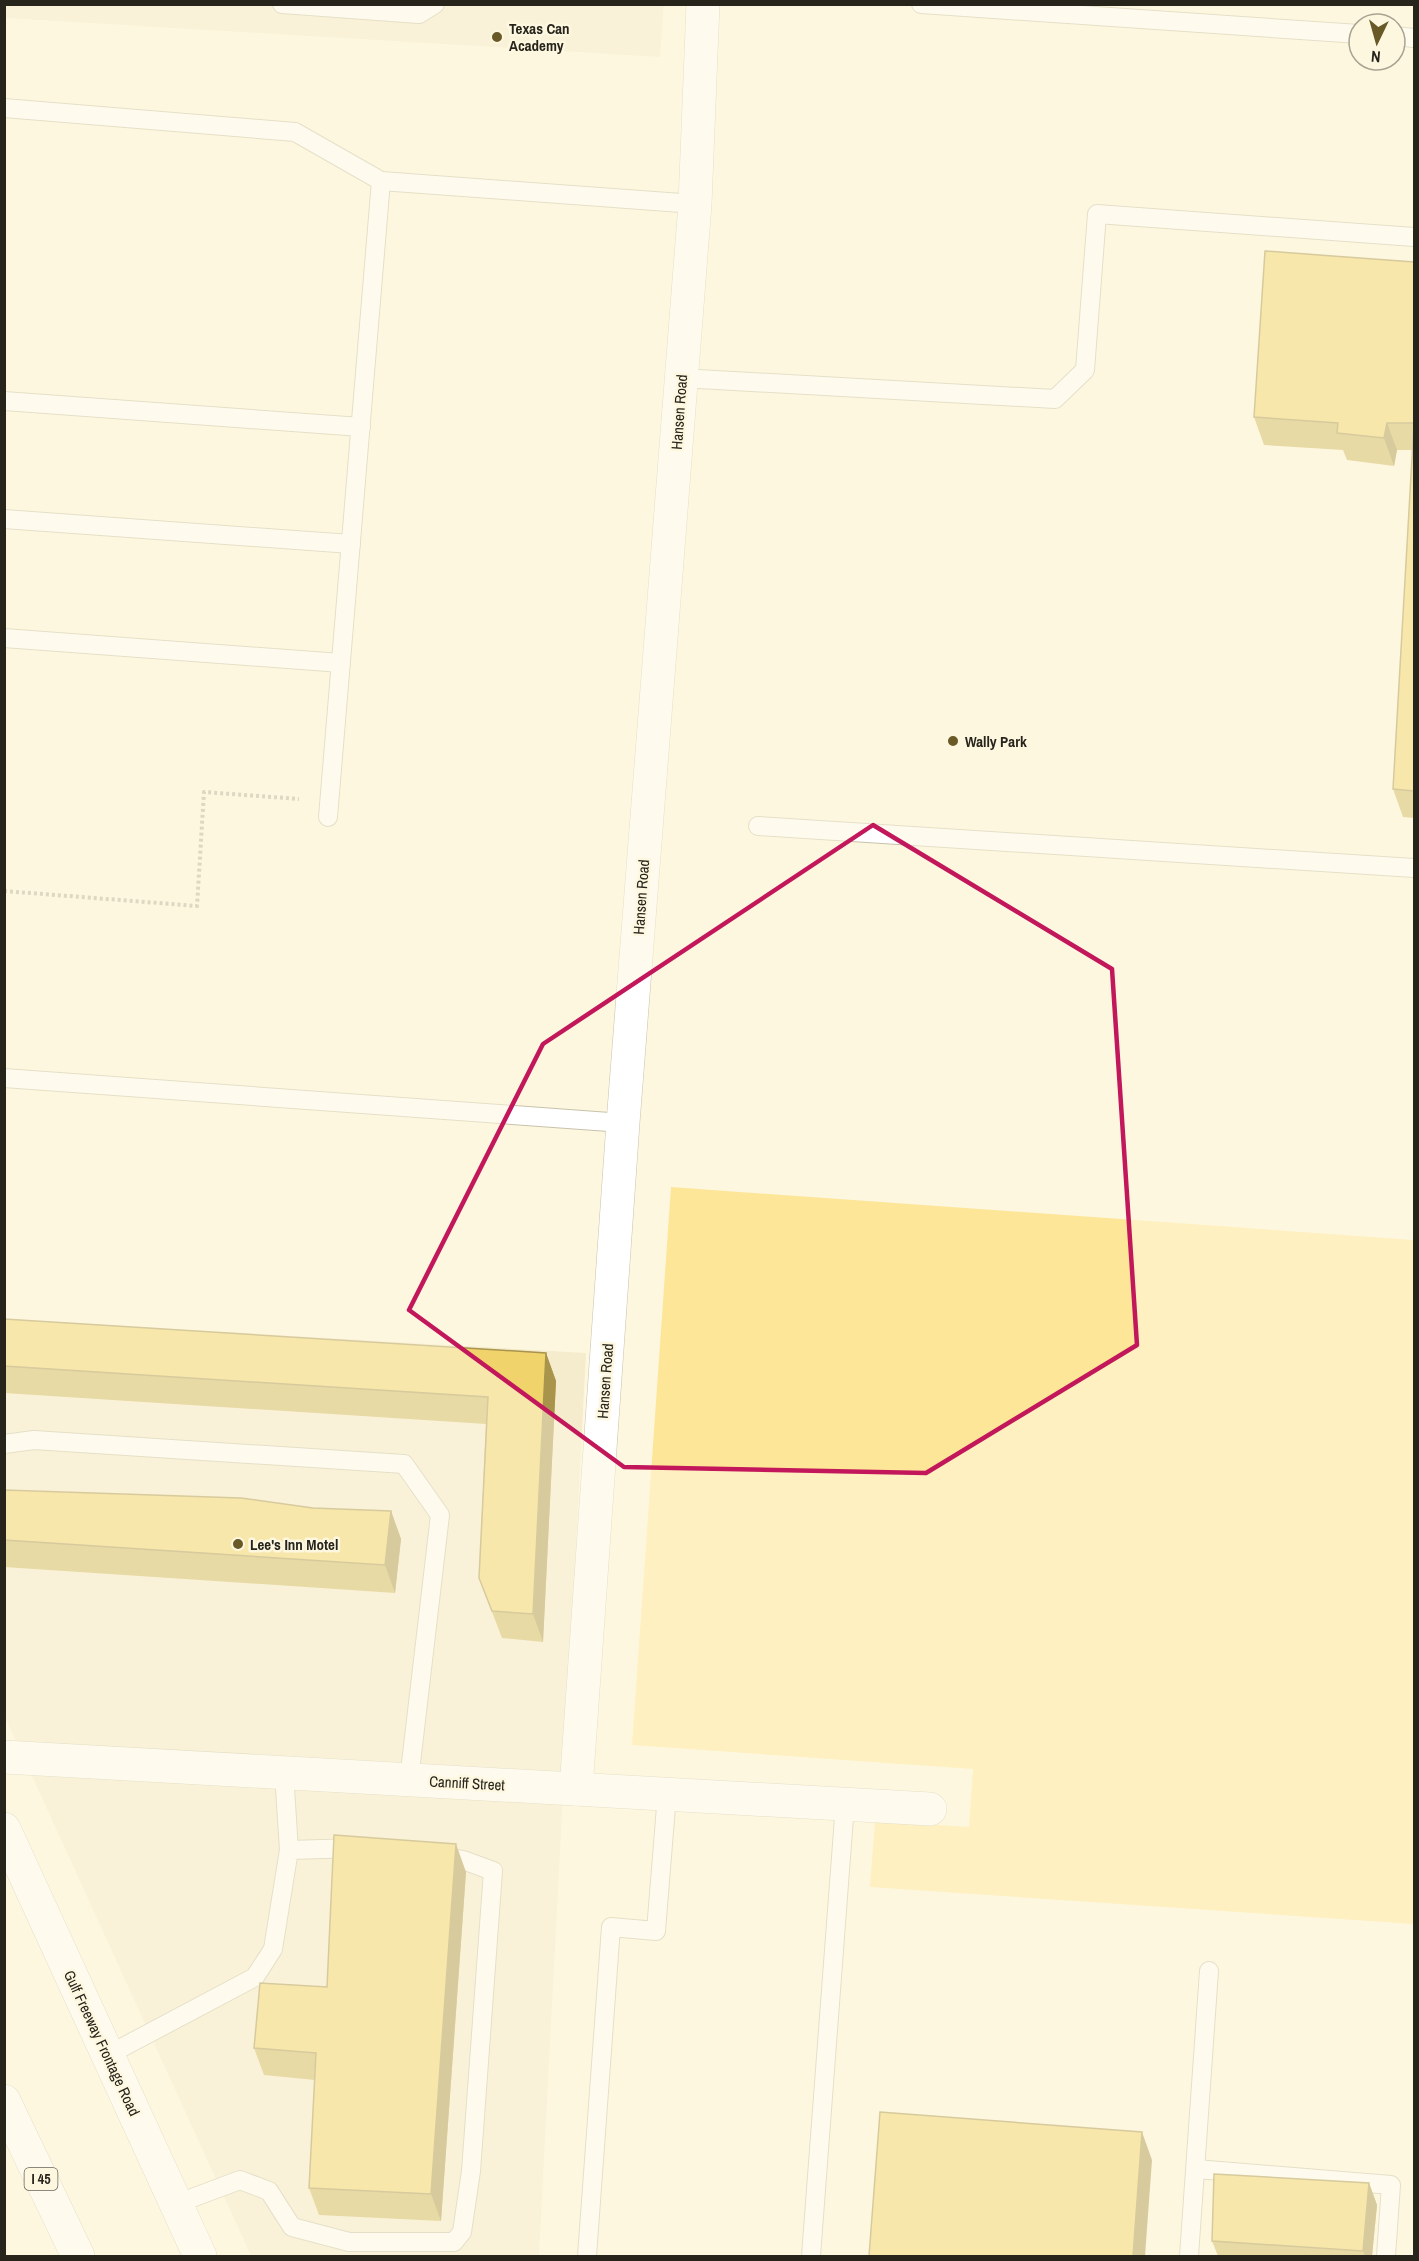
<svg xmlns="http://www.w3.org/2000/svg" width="1419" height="2261" viewBox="0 0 1419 2261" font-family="'Archivo Narrow',sans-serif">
  <rect width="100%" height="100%" fill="#fef7e0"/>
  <g fill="#f5ecce">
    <path d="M4 5H664L660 57 5 18Z"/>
    <path d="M4 1319 586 1353 539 2256H251L5 1717Z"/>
  </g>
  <path fill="#fee699" d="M671 1187 1414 1240V1924L870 1887 875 1821 969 1827 973 1769 632 1745Z"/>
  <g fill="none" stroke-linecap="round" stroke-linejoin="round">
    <g stroke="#c8c2ab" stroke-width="20">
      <g id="service">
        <path d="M282 4 419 14 435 4"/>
        <path d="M921 4 1359 34"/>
        <path d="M1395 36 1414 38"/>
        <path d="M4 108 295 132 381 181 695 204"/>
        <path d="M681 378 1055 399 1085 370 1097 214 1414 237"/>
        <path d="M4 401 361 427"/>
        <path d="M4 519 351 544"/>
        <path d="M4 638 341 663"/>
        <path d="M328 817 381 181"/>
        <path d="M758 826 1414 868"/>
        <path d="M4 1078 623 1123"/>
        <path d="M4 1444 34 1440 404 1464 440 1515 409 1780"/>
        <path d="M284 1773 289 1850"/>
        <path d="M108 2055 255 1977 273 1949 289 1850 357 1848"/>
        <path d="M1196 2169 1391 2185 1386 2256"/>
        <path d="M176 2204 240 2180 269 2191 292 2227 349 2242H454L462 2232 471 2171 493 1871 463 1860 440 1856"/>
        <path d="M587 2256 611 1927 656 1931 667 1794"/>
        <path d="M811 2256 845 1804"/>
        <path d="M1189 2256 1209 1971"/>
      </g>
    </g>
    <g stroke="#c8c2ab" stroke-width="34">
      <g id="minor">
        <path d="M4 1757 930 1809"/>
        <path d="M576 1789 623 1123 695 204 703 4"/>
      </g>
    </g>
    <g stroke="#c8c2ab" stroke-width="34">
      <path id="secondary" d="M4 1829 200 2256"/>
    </g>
    <g stroke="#c8c2ab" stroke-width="34">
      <path id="motorway" d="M4 2101 78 2256"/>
    </g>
    <path stroke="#b6b19e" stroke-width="4" stroke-dasharray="3 3" stroke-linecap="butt" d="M4 891 197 906 204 792 299 799"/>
    <use href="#service" stroke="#fff" stroke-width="18"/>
    <use href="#minor" stroke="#fff" stroke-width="33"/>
    <use href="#secondary" stroke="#fff" stroke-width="33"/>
    <use href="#motorway" stroke="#fff" stroke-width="33"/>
  </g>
  <g fill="#cfb55d">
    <path d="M1414 262V818L1403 817 1393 789 1413 450H1397L1394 466 1347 460 1343 450 1264 445 1254 417Z"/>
    <path d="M4 1319 546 1353 556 1381 543 1642 502 1638 479 1578 486 1424 4 1393Z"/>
    <path d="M4 1490 313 1508 391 1511 401 1539 395 1593 4 1567Z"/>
    <path d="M466 1872 441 2221 319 2215 309 2188 315 2080 264 2075 254 2048Z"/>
    <path d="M1369 2183 1377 2205 1372 2256H1218L1212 2241Z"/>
  </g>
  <g fill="#a9944c">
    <path d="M1387 423 1397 450 1394 466 1384 438Z"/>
    <path d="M546 1353 556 1381 543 1642 533 1614Z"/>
    <path d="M391 1511 401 1539 395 1593 385 1565Z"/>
    <path d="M456 1844 466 1872 441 2221 431 2194Z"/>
    <path d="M1142 2132 1152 2160 1145 2256H1133Z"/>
    <path d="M1369 2183 1377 2205 1372 2256H1365L1363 2251Z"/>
  </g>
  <g fill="#f1d36c" stroke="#a9944c" stroke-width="1.5">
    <path d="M1265 251 1414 262V791L1393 789 1414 423H1387L1384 438 1337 433 1338 423 1254 417Z"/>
    <path d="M4 1319 546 1353 533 1614 492 1611 479 1578 488 1397 4 1366Z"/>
    <path d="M4 1490 241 1498 313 1508 391 1511 385 1565 4 1540Z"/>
    <path d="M334 1835 456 1844 431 2194 309 2188 316 2053 254 2048 260 1983 327 1987Z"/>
    <path d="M880 2112 1142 2132 1133 2256H869Z"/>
    <path d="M1214 2174 1369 2183 1363 2251 1212 2241Z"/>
  </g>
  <path d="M0 0H1419V2261H0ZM873 825 1112 969 1137 1345 926 1473 624 1467 409 1310 543 1044Z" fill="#fef7e0" fill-opacity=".55" fill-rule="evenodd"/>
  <path fill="none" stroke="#c2185b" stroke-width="4.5" stroke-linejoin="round" d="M873 825 1112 969 1137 1345 926 1473 624 1467 409 1310 543 1044Z"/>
  <g fill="#685926" stroke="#fef7e0" stroke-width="2">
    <circle cx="497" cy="37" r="6"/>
    <circle cx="953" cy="741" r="6"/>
    <circle cx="238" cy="1544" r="6"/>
  </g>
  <g text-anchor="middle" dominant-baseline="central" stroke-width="5" stroke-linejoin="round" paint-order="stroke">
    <rect fill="#fef7e0" stroke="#676356" stroke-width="1.5" x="24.5" y="2168" width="33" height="22" rx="4.5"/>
    <g font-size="14" font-weight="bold" fill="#26241b">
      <text x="41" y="2179">I 45</text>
    </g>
    <g font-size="15" font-weight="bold" fill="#26241b" stroke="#fef7e0" text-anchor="start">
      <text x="509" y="28">Texas Can<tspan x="509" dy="17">Academy</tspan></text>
      <text x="965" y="741">Wally Park</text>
      <text x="250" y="1544">Lee's Inn Motel</text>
    </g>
    <g font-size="15" fill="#26241b" stroke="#fef7e0">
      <text transform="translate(679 412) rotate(-86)">Hansen Road</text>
      <text transform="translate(641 897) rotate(-86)">Hansen Road</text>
      <text transform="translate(605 1381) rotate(-86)">Hansen Road</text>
      <text transform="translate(467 1783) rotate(3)">Canniff Street</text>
      <text transform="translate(102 2043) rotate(65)">Gulf Freeway Frontage Road</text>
    </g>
  </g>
  <rect width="1419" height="2261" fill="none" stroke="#26241b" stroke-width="12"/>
  <g transform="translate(1377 42) rotate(185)"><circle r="28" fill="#fef7e0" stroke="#a8a391" stroke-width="1.5"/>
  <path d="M0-4.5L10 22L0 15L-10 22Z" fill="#685926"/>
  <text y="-9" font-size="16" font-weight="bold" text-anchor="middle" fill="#26241b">N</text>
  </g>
</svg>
